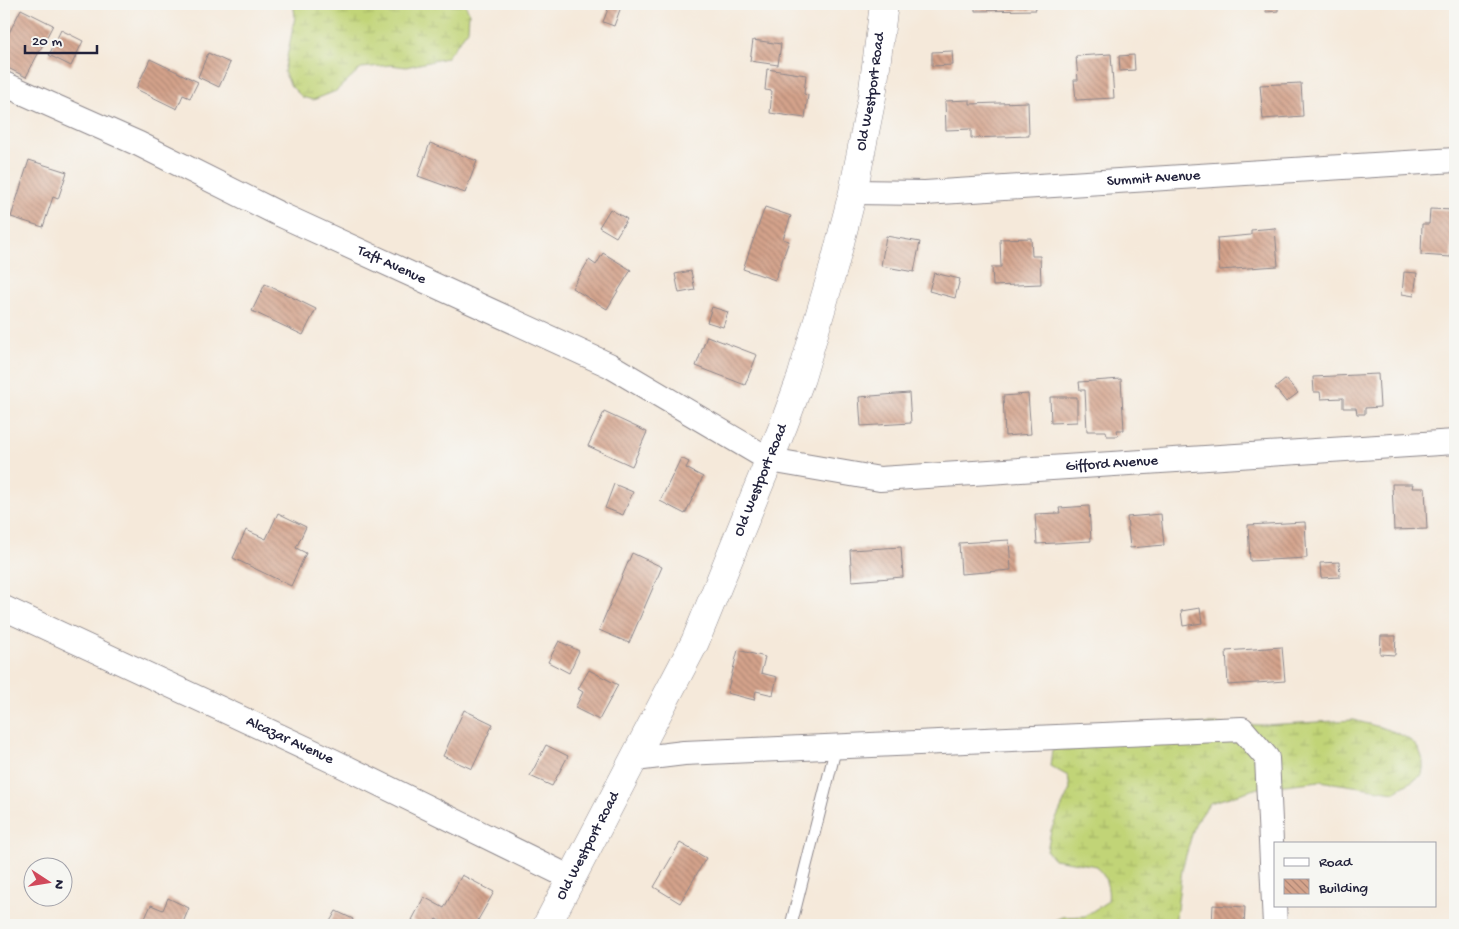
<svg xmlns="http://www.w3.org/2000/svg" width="1459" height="929" viewBox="0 0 1459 929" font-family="'Gochi Hand',sans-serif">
  <defs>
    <pattern id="wetland-marsh" width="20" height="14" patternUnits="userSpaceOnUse" patternTransform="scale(1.25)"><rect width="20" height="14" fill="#c1d477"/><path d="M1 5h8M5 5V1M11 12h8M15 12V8" fill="none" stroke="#a6b668"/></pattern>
    <pattern id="building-back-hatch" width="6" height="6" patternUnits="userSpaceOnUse" patternTransform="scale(1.25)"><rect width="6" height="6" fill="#d4a38b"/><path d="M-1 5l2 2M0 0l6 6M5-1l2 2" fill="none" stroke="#ac8473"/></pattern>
  </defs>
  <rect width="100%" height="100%" fill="#f6f6f2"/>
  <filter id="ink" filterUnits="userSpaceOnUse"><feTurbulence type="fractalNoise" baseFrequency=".02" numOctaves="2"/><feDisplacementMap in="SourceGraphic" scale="10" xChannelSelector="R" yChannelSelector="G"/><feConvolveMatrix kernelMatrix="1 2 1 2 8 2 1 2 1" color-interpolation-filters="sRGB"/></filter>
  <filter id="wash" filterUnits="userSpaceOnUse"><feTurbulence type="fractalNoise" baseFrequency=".0096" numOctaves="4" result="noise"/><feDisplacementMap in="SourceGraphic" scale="20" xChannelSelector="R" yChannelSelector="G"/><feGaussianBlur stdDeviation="1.12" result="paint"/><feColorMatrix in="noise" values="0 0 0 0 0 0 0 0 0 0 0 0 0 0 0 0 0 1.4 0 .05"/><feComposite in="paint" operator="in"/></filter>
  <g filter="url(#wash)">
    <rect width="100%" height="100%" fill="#f5e9da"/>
    <g fill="url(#wetland-marsh)" stroke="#727b59">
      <path d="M291 4H465L469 12 468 30 446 58 406 67 391 65 361 68 336 91 313 100 302 97 291 86 284 72 295 17 294 8Z"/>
      <path d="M1354 720C1383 729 1431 734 1422 775L1394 792 1320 781 1258 788 1210 803 1195 824 1182 869 1175 925H1053V921L1062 917 1085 916 1108 901C1110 888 1105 875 1097 866L1054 859 1047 851 1051 830 1070 789 1068 776 1050 766 1052 750 1097 731 1145 723 1263 725Z"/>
    </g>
    <g id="blocks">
      <g fill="url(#building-back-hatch)">
        <path d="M610 4H622L614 26 603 22Z"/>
        <path d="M975 4H1035L1036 10 975 11Z"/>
        <path d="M1265 4H1278V11L1266 12Z"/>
        <path d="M21 9 53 25 26 77 4 66 8 58 4 56V43Z"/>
        <path d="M61 30 83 41 71 66 49 55Z"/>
        <path d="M753 40 781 44 778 65 750 61Z"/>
        <path d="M952 51 953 65 932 66V52Z"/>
        <path d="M208 53 230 63 219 87 198 77Z"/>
        <path d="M1111 54 1114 98 1076 100 1074 80H1078L1076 56Z"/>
        <path d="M1134 55 1135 70 1120 71 1119 56Z"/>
        <path d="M150 59 198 82 190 98 183 95 177 109 136 89Z"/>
        <path d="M767 69 806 75 804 94 808 95 805 118 770 113 772 91 765 90Z"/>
        <path d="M1301 83 1303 116 1263 119 1260 85Z"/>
        <path d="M970 100V104L1028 102 1029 136 971 138V129L946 130 945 101Z"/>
        <path d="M430 143 477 161 465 193 418 176Z"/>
        <path d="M29 160 67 172 58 199 53 197 43 227 11 217Z"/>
        <path d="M765 207 791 216 783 239 789 241 775 280 743 269Z"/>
        <path d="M610 209 627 219 616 237 599 227Z"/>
        <path d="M1430 209 1454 210 1451 257 1421 255 1422 224H1429Z"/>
        <path d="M1275 228 1278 266 1219 270 1217 238 1251 235V230Z"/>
        <path d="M886 236 920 242 914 272 881 266Z"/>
        <path d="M1031 238 1032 256H1040L1041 284 993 286 992 267H1001L1000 239Z"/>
        <path d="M603 253 631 270 607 309 572 288 589 260 596 265Z"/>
        <path d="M691 271 695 290 679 293 675 274Z"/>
        <path d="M1404 272 1417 273 1414 296 1402 294Z"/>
        <path d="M934 273 960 279 955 298 929 291Z"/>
        <path d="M265 284 316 309 303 335 252 311Z"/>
        <path d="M712 307 728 312 723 327 707 322Z"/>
        <path d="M707 336 757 355 745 385 696 366Z"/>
        <path d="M1453 366H1455V380H1454Z"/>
        <path d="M1378 374 1380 407 1365 408V414H1357L1356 408H1343V398L1321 399 1320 392H1314L1313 377Z"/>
        <path d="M1121 379 1124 430H1117L1118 436H1107L1106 431H1087L1085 390H1080L1079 382Z"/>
        <path d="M1286 379 1298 393 1286 402 1275 388Z"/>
        <path d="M909 393 911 423 861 426 859 397Z"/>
        <path d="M1028 394 1031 434 1005 436 1003 396Z"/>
        <path d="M1050 397H1077V422L1051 423Z"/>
        <path d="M604 412 647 432 632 466 588 446Z"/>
        <path d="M681 458 689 462 686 468 703 477 685 514 660 501Z"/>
        <path d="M614 484 633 492 623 515 605 508Z"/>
        <path d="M1392 484H1413L1412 488H1425L1427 529 1394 530Z"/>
        <path d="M1089 506 1091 541 1037 544 1035 514 1060 513 1059 508Z"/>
        <path d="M278 513 306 527 296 548 306 553 291 586 233 558 246 530 266 539Z"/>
        <path d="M1161 514 1164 545 1130 548 1127 517Z"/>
        <path d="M1305 522 1307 558 1250 561 1248 525Z"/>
        <path d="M1009 540 1011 570 961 574 959 543Z"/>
        <path d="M901 547 903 577 852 581 850 550Z"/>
        <path d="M632 553 662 567 629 643 599 630Z"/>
        <path d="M1339 562 1340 577 1321 578 1320 563Z"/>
        <path d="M1200 608 1202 623 1183 626 1181 611Z"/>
        <path d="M1381 636H1396L1395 655 1380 654Z"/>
        <path d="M559 641 579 651 569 673 548 662Z"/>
        <path d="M1282 647 1285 681 1228 685 1226 651Z"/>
        <path d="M738 650 765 657 761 673 777 677 773 695 756 691 754 700 727 693Z"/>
        <path d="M589 670 618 685 599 720 575 708 583 692 578 689Z"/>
        <path d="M464 710 493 724 472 769 443 756Z"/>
        <path d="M546 745 568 756 552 786 530 776Z"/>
        <path d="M680 843 706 858 680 903 654 887Z"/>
        <path d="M462 875 494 892 478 920 481 922 479 925H447L436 919 433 925H422L412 920 424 897 444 908Z"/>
        <path d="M168 898 189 908 182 925H142L151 905 163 910Z"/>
        <path d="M1213 905 1245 907 1244 925H1212Z"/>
        <path d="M336 911 353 919 350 925H328Z"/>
      </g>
    </g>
  </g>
  <g filter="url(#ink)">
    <use href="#blocks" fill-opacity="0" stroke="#8c868a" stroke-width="1"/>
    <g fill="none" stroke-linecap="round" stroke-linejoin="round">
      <g stroke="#8c868a" stroke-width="13">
        <path id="lane" d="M791 925 836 747"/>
      </g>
      <g stroke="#8c868a" stroke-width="26">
        <g id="street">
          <path id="s1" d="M4 84 139 144 277 213 609 365 770 460 880 479 1455 442"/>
          <path id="s2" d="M853 192 925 193 1455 160"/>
          <path id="s3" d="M4 608 333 761 573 879"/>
          <path d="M635 759 684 753 1242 729 1267 758 1275 925"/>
        </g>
      </g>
      <g stroke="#8c868a" stroke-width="29">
        <g id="secondary">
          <path id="s4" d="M547 925 695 642 784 424 801 378 834 266 853 192 872 97 884 4"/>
        </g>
      </g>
      <use href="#lane" stroke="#fff" stroke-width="11"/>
      <use href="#street" stroke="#fff" stroke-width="24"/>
      <use href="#secondary" stroke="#fff" stroke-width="28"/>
    </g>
  </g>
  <g text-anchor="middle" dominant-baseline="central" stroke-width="4.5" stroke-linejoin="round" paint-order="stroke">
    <g font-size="15" fill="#22223b" stroke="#f6f6f2">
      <text stroke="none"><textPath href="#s4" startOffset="899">Old Westport Road</textPath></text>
      <text stroke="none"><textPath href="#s2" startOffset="301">Summit Avenue</textPath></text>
      <text stroke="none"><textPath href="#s1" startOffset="428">Taft Avenue</textPath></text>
      <text stroke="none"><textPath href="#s1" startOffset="1198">Gifford Avenue</textPath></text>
      <text stroke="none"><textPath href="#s4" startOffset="494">Old Westport Road</textPath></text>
      <text stroke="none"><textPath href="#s3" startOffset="315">Alcazar Avenue</textPath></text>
      <text stroke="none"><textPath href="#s4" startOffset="89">Old Westport Road</textPath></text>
    </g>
  </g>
  <rect width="1459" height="929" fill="none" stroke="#f6f6f2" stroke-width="20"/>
  <rect x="1274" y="842" width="162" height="65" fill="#f6f6f2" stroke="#a1a1a9"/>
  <rect x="1284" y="858" width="25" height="8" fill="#ffffff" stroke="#a1a1a9"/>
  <text x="1319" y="866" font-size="15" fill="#22223b">Road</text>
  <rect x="1284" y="879" width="25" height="15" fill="url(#building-back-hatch)" stroke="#a1a1a9"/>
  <text x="1319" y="892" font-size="15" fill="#22223b">Building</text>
  <g transform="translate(48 882) rotate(102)"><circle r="24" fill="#f6f6f2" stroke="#a1a1a9"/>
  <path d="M0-4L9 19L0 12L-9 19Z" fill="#d1495b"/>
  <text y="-8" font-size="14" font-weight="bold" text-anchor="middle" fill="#22223b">N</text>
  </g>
  <path d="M25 45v8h72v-8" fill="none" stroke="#22223b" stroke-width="2.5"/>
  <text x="32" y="45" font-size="15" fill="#22223b" stroke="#f6f6f2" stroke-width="4" paint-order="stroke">20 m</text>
</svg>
